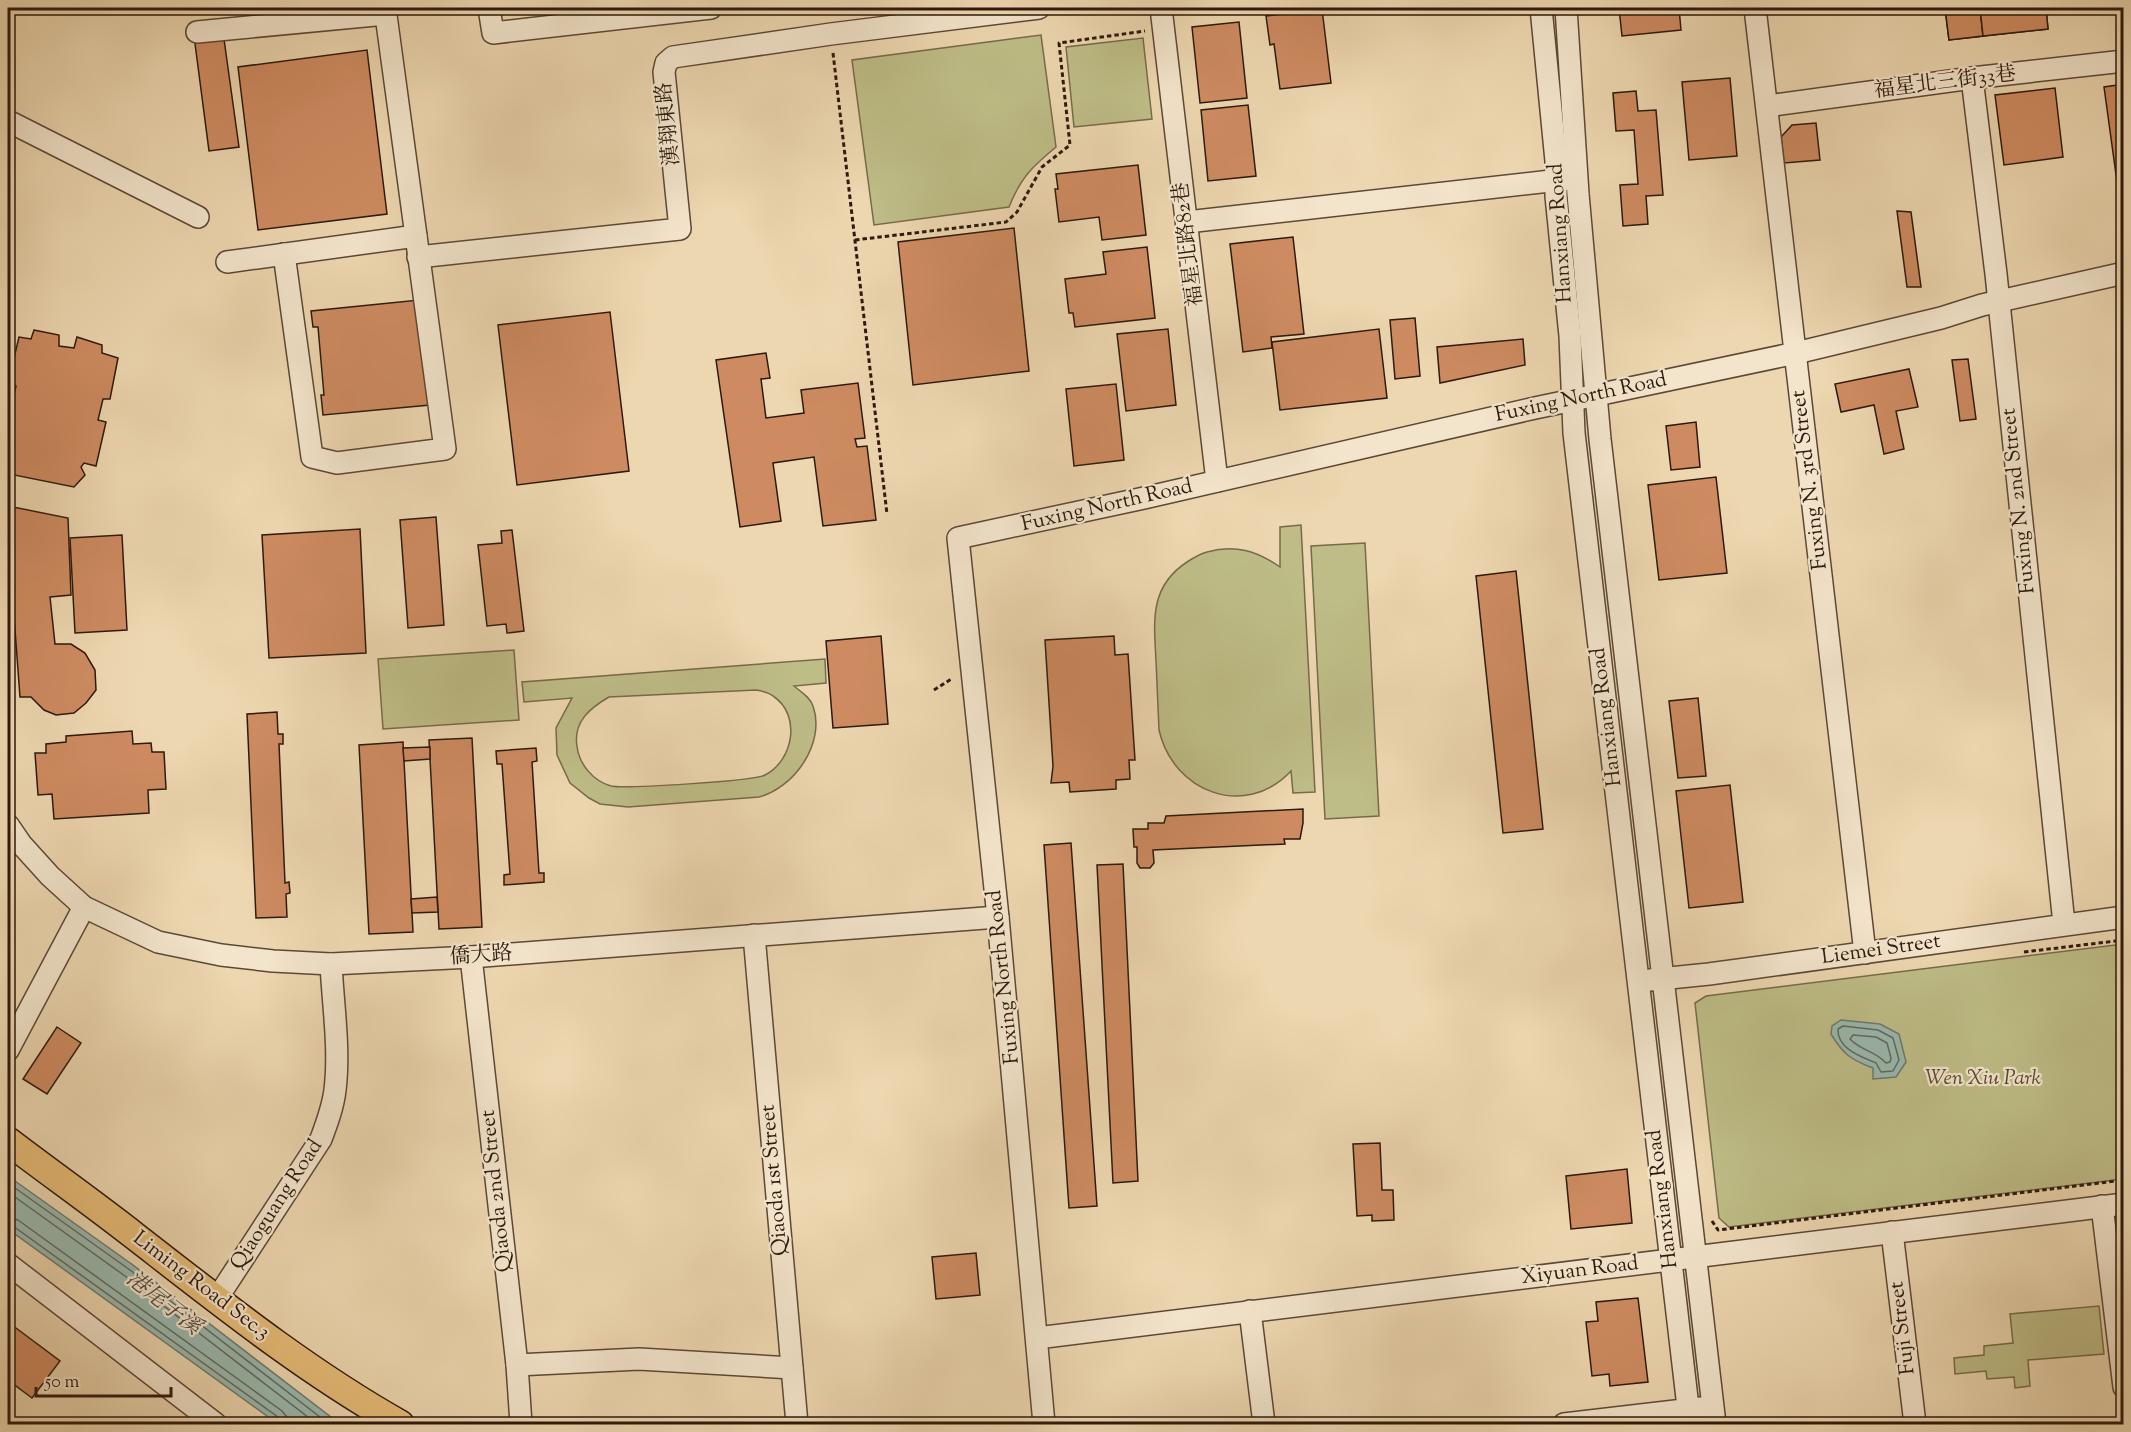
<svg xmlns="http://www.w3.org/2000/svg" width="2131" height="1432" viewBox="0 0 2131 1432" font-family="'Sorts Mill Goudy','Noto Serif TC',serif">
  <rect width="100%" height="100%" fill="#edd7b0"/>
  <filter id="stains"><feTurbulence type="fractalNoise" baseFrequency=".00333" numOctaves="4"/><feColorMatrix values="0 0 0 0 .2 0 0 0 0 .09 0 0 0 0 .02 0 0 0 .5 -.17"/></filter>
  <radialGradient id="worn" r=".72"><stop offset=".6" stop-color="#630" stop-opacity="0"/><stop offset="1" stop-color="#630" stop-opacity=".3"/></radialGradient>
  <g fill="#bebd87" stroke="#766b4a" stroke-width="1.5" fill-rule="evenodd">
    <path d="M1041 35 1056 147C1032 167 1021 177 1009 207L874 225 852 60Z"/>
    <path d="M1143 38 1152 119 1074 127 1066 47Z"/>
    <path d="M1301 525 1315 792 1293 793 1291 771C1245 820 1173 792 1159 730 1158 707 1157 684 1156 661 1154 621 1149 587 1187 562 1193 558 1200 554 1207 552 1235 544 1257 551 1280 567V527Z"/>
    <path d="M1365 543 1379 816 1325 819 1311 546Z"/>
    <path d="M514 650 519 720 383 729 378 659Z"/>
    <path d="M825 659 826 683 794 686C801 692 810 697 813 706 826 743 794 788 759 797L628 807 600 804 589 798 570 783 557 755 556 728 572 698 524 702 522 682ZM756 690C762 691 768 692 773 696 802 715 793 761 765 775 755 781 623 789 611 786 593 781 579 764 577 746 573 722 590 708 609 697Z"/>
    <path d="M2123 944V1179L1729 1227 1719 1218 1695 1003 1706 996Z"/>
    <path d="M2099 1306 2104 1354 2028 1360 2030 1386 2015 1388 2014 1377 1987 1379 1986 1371 1955 1374 1954 1358 1984 1355V1346L2013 1343 2010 1314Z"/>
  </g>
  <g fill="#99b9af" stroke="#6e796f" stroke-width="1.5">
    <path d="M1841 1020 1880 1024 1899 1034 1906 1062 1896 1077 1873 1079V1068C1851 1060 1843 1054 1831 1034L1832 1026Z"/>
    <path d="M8 1176 133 1265 340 1424H278L8 1229Z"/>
  </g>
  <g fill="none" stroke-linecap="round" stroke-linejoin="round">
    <g stroke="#63695e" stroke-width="1.5">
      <path d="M1843 1026 1878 1030 1893 1038 1899 1060 1893 1071 1881 1072 1876 1063C1862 1057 1837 1049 1838 1029Z"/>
      <path d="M1853 1035 1876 1037 1887 1043 1891 1058 1890 1062 1886 1063C1876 1051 1861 1051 1850 1039Z"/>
      <path d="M8 1183 130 1270 329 1424"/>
      <path d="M8 1192 125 1276 317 1424"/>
      <path d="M8 1217 18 1220 282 1411 287 1417 288 1424"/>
      <path d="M8 1225 13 1226 278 1417 281 1424"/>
    </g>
  </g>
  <g fill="#ce8b61" stroke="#2d190e" stroke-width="1.5">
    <path d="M1619 8H1679L1681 30 1622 36Z"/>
    <path d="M1945 8H2046L2048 29 1949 40Z"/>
    <path d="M1945 8H1980L1983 36 1949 40Z"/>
    <path d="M1980 8H2046L2048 29 1983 36Z"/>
    <path d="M1322 9 1331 83 1280 89 1274 44 1270 45 1266 16Z"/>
    <path d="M1239 22 1247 98 1200 103 1192 27Z"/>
    <path d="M223 32 239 147 209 151 194 36Z"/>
    <path d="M367 50 387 214 258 230 238 67Z"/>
    <path d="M1730 78 1737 156 1689 160 1682 82Z"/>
    <path d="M2124 84V233L2104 87Z"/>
    <path d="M2055 88 2063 157 2004 165 1995 95Z"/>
    <path d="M1636 91 1638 111 1656 110 1663 195 1646 196 1648 224 1623 226 1620 185 1638 184 1634 130 1616 131 1613 93Z"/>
    <path d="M1248 105 1256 176 1208 181 1201 110Z"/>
    <path d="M1816 123 1820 160 1784 163 1781 137 1792 125Z"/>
    <path d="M1138 165 1146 235 1102 240 1099 217 1059 222 1055 189H1058L1056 174Z"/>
    <path d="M1897 211 1911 212 1921 287H1907Z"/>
    <path d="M1014 228 1029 371 913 385 898 242Z"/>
    <path d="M1293 237 1304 334 1271 337 1272 348 1243 352 1230 244Z"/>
    <path d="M1147 247 1155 318 1075 327 1073 313H1069L1065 279 1106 274 1103 252Z"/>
    <path d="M419 300 430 405 323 415 321 395H324L318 327H313L311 311Z"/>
    <path d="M610 312 629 471 517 485 498 325Z"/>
    <path d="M1415 318 1420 376 1395 379 1390 320Z"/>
    <path d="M1168 329 1176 405 1126 411 1117 334Z"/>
    <path d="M1379 329 1387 398 1280 410 1272 342Z"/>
    <path d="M34 330 59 335V346L74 348 77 337 102 345V353L118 358 110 399H103L98 420 106 422 96 466 84 463 81 467 85 475 74 487 9 474 8 398 13 400 16 386 8 383 19 337 31 339Z"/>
    <path d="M1523 339 1525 365 1440 383 1437 347Z"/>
    <path d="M766 353 770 378 761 379 766 418 804 413 801 390 858 383 865 438 855 439 857 447 867 446 876 520 823 526 814 457 773 463 781 521 740 527 716 360Z"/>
    <path d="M1968 359 1976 419 1960 421 1952 360Z"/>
    <path d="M1909 369 1918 407 1896 411 1904 449 1884 454 1874 405 1841 412 1835 384Z"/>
    <path d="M1116 384 1124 460 1074 466 1066 389Z"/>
    <path d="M1696 422 1700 467 1671 470 1666 426Z"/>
    <path d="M1716 477 1727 573 1659 580 1648 485Z"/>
    <path d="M8 506 68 518 71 595 50 597 55 644H71L85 653 95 670 96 690 86 703 74 713 56 715 44 710 31 697H20L8 536Z"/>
    <path d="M436 517 444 625 408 628 400 520Z"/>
    <path d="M360 529 366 653 269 658 262 535Z"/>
    <path d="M512 530 524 631 507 633 506 624 487 626 478 545 502 543 501 531Z"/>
    <path d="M122 535 127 630 75 633 70 538Z"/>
    <path d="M1516 571 1543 829 1503 833 1476 576Z"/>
    <path d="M881 636 888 724 833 728 826 641Z"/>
    <path d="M1114 636 1115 655 1128 654 1135 760H1129L1130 779 1116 780V789L1070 792 1069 782 1051 783 1053 766 1045 640Z"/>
    <path d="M1698 698 1706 776 1678 778 1669 701Z"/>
    <path d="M277 712 278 734H283V744H279L285 883 289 882 290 893 286 894 287 917 256 918 247 714Z"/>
    <path d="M132 731 133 744 151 743 152 752H164L166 789 148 790 149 813 54 819 52 794 38 795 35 753H46V744L66 742V736Z"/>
    <path d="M472 738 482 927 439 929 429 740Z"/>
    <path d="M403 742 413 932 369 934 359 745Z"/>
    <path d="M430 747V759L404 761 403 748Z"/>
    <path d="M536 748 537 761 532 762 539 873H544V882L504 885V875L510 874 502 764H497L496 751Z"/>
    <path d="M1730 785 1743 902 1689 908 1676 791Z"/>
    <path d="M1303 809V823L1300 839H1284L1285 844 1153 850 1154 863 1150 868H1140L1137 863V847H1134L1133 829H1148V823H1164L1166 816Z"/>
    <path d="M1071 843 1097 1206 1069 1208 1044 845Z"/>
    <path d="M1123 864 1138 1181 1113 1183 1097 865Z"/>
    <path d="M437 897 438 912 412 913 411 899Z"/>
    <path d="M57 1027 81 1043 47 1094 23 1079Z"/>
    <path d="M1380 1143 1382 1190H1393L1394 1220 1372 1221V1215L1357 1216 1353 1144Z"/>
    <path d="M1627 1169 1632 1223 1571 1229 1566 1176Z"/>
    <path d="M976 1253 980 1295 936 1299 932 1257Z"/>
    <path d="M1638 1298 1648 1382 1610 1386 1609 1374 1592 1376 1586 1322 1598 1321 1596 1302Z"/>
    <path d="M8 1322 60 1361 32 1398 8 1380Z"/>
    <path d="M608 1419 634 1423 633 1424H607Z"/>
  </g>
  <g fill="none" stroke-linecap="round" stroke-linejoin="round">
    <g stroke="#5d4836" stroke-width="24">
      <g id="minor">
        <path d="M489 8 493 33 711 8"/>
        <path d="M1161 8 1217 481"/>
        <path d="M1541 8 1556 161V196L1570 336 1574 433 1690 1424"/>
        <path d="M1566 8 1578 194 1600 439 1715 1424"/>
        <path d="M1755 8 1865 953"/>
        <path d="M197 32 386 14"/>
        <path d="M1972 78 1996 274 2064 924"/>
        <path d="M1767 106 1972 78 2124 61"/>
        <path d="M8 121 198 217"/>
        <path d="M1187 222 1568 179"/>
        <path d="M284 254 312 457 337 463 445 449 385 8"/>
        <path d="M418 257 680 229 664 72 666 63 673 57 831 34 1039 8"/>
        <path d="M227 262 416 236"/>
        <path d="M8 825 21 844 50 876 84 907 158 942 221 955 273 961 331 964 471 957 998 917"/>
        <path d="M754 935 797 1424"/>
        <path d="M471 957 517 1365 521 1424"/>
        <path d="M1650 980 1709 974 2124 917"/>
        <path d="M8 1050 84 907"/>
        <path d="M2102 1206 2124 1387"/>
        <path d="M1892 1232 1915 1424"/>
        <path d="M8 1264 216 1424"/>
        <path d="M216 1300 321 1139C327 1123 333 1107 335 1090 340 1049 333 1005 331 964"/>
        <path d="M1250 1311 1264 1424"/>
        <path d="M1037 1338 2124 1204"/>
        <path d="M517 1365 639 1359 792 1368"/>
        <path d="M1044 1424 998 917 958 538 1144 498 1535 408 1796 353 1941 318 1982 305 2124 273"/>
        <path d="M1564 1424 1701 1408"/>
      </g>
    </g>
    <g stroke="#2d190e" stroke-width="30">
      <path id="major" d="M8 1141C50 1173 94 1204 136 1237 221 1303 306 1371 400 1424"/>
    </g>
    <g stroke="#2d190e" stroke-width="3" stroke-dasharray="4.5 3" stroke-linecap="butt">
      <path d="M833 53 887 514"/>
      <path d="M855 240 1006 222 1017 212 1042 167 1070 145 1059 43 1145 31"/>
      <path d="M934 690 953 678"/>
      <path d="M2024 952 2124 940"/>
      <path d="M1712 1221 1718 1230 2124 1180"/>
    </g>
    <use href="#minor" stroke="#f3e5cc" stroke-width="21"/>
    <use href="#major" stroke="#e6bc78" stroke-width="27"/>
  </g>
  <g text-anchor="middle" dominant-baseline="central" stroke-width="4.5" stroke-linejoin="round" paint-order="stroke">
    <g font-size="21" fill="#2d190e" stroke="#f3e5cc">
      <text transform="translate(1945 83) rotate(-7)">福星北三街33巷</text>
      <text transform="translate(669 124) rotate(-96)">漢翔東路</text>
      <text transform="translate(1561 233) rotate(-94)">Hanxiang Road</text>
      <text transform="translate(1189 244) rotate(-97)">福星北路82巷</text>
      <text transform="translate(1581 398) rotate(-12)">Fuxing North Road</text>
      <text transform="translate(1810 480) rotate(-97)">Fuxing N. 3rd Street</text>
      <text transform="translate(2019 501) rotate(-96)">Fuxing N. 2nd Street</text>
      <text transform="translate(1107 506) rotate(-13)">Fuxing North Road</text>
      <text transform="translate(1607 717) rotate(-97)">Hanxiang Road</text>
      <text transform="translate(1881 950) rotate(-8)">Liemei Street</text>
      <text transform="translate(481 956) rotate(-4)">僑大路</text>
      <text transform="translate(1004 977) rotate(-96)">Fuxing North Road</text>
      <text transform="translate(775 1180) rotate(-95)">Qiaoda 1st Street</text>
      <text transform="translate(497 1191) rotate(-96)">Qiaoda 2nd Street</text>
      <text transform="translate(1663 1199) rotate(-97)">Hanxiang Road</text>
      <text transform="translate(277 1205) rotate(-57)">Qiaoguang Road</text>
      <text transform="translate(1580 1271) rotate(-7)">Xiyuan Road</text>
      <text transform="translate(201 1286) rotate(37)">Liming Road Sec.3</text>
      <text transform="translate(1903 1328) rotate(-97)">Fuji Street</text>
    </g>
    <g font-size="21" font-style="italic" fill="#584a32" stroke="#f3e5cc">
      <text x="1983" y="1079">Wen Xiu Park</text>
    </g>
    <g font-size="22" font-style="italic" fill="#4d493e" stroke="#f3e5cc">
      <text transform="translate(163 1304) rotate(38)">港尾子溪</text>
    </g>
  </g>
  <rect width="2131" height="1432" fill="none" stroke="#edd7b0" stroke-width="30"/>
  <rect x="9" y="9" width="2113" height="1414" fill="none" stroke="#2d190e" stroke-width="3"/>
  <rect x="15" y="15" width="2101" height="1402" fill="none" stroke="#2d190e" stroke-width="1.5"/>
  <path d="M36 1387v9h135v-9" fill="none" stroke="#2d190e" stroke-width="3"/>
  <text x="45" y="1387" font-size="18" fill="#2d190e" stroke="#f3e5cc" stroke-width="4.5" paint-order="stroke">50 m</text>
  <rect width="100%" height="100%" filter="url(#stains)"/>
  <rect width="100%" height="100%" fill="url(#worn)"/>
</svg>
